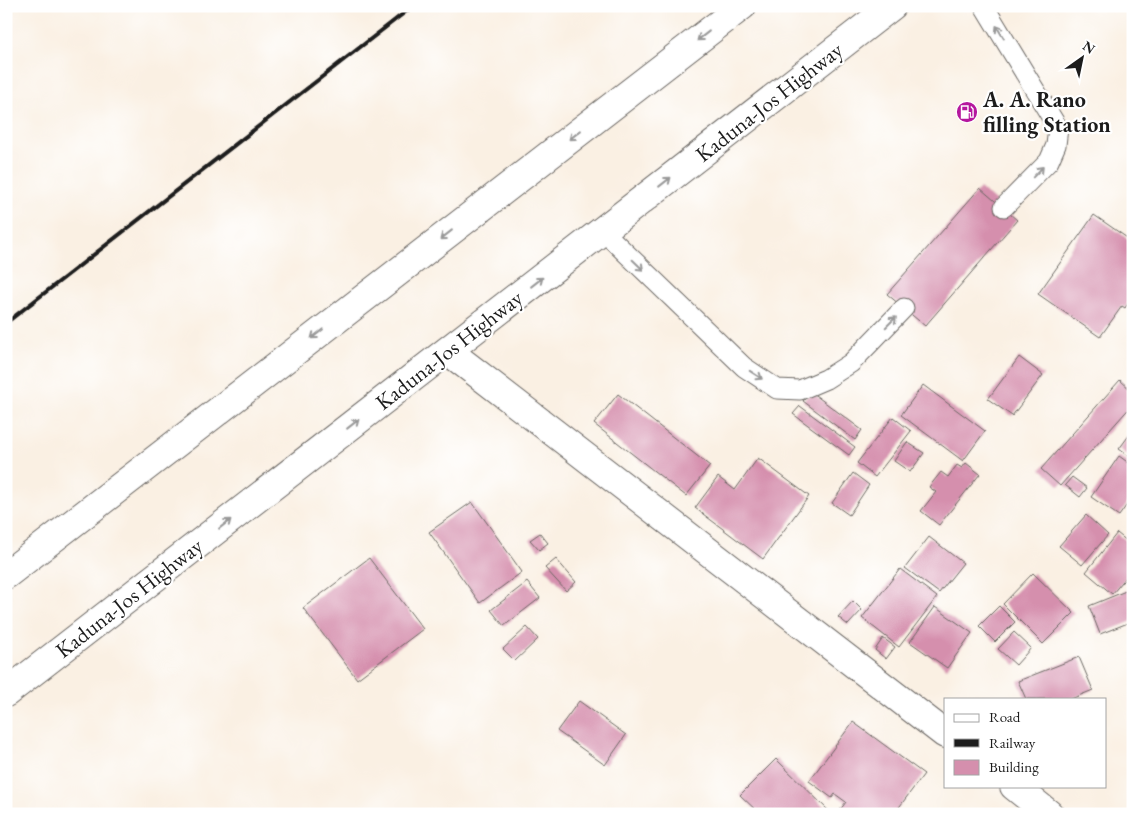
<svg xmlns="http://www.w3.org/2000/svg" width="1139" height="820" viewBox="0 0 1139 820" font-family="'EB Garamond',serif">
  <rect width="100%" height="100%" fill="#fff"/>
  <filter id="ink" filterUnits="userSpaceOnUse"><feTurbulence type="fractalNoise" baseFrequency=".02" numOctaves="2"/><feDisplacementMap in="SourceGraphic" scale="10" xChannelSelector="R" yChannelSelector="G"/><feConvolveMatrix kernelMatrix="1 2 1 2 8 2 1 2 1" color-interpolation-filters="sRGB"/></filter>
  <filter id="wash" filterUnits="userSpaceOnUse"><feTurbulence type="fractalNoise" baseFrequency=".0096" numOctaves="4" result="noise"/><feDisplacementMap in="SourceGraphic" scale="20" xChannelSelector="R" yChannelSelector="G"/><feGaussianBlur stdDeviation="1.12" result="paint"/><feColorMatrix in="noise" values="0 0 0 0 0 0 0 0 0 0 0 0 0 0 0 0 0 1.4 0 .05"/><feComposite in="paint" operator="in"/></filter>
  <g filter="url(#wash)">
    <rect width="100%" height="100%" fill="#faf0e3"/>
    <g id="blocks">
      <g fill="#d58fad">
        <path d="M980 188 1017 220 925 326 887 294Z"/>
        <path d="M1094 215 1133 242V296L1125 308 1122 306 1100 337 1038 294Z"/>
        <path d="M1019 357 1043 375 1012 416 988 399Z"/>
        <path d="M1120 380 1133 392V404L1060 486 1041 469Z"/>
        <path d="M923 385 985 431 963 461 901 415Z"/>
        <path d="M811 392 862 430 855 440 803 401Z"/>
        <path d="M618 394 710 466 686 496 594 424Z"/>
        <path d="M800 406 855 447 849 455 793 414Z"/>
        <path d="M893 417 911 431 875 477 857 463Z"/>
        <path d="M1133 430V459L1119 449Z"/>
        <path d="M907 442 924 453 910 472 894 461Z"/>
        <path d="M1119 456 1133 466V496L1119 516 1091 497Z"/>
        <path d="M758 458 809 496 763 559 695 508 718 477 735 490Z"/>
        <path d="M966 463 980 474 939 525 921 511 936 492 929 487 941 472 948 477 957 465 962 468Z"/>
        <path d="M853 473 869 485 849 515 832 503Z"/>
        <path d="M1072 477 1087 488 1080 497 1065 485Z"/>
        <path d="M472 502 522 572 480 603 429 532Z"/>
        <path d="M1086 515 1108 535 1082 565 1059 546Z"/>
        <path d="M540 533 548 543 539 550 530 540Z"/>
        <path d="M1117 533 1133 546V569L1112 594 1086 572Z"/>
        <path d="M929 537 963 563 939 593 905 568Z"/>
        <path d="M369 558 423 629 357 679 303 608Z"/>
        <path d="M556 559 576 582 566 591 545 568Z"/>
        <path d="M900 569 937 597 899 647 862 618Z"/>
        <path d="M1033 573 1074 613 1043 644 1003 604Z"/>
        <path d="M527 582 540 598 504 626 491 610Z"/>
        <path d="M1133 588V621L1100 634 1089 606Z"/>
        <path d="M853 601 862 610 848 625 838 617Z"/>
        <path d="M999 606 1015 622 995 642 979 626Z"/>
        <path d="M935 607 972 633 947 668 910 642Z"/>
        <path d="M527 627 538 639 515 661 503 649Z"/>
        <path d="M1014 632 1031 648 1016 665 998 649Z"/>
        <path d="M883 638 895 647 886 659 875 650Z"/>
        <path d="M1079 657 1093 690 1071 699H1026L1018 681Z"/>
        <path d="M579 701 626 735 605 765 557 731Z"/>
        <path d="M853 722 924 774 894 814H868L864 810 861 814H837L846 802 835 794 832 798 809 781Z"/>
        <path d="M776 759 832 814H760L740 795Z"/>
      </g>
    </g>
  </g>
  <g filter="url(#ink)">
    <use href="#blocks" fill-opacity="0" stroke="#6a6662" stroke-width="1"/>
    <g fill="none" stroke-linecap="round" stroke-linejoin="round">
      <g stroke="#6a6662" stroke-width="21">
        <g id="service">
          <path d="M984 6 1058 128 1056 145 1049 161 1004 207"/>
          <path d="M603 231 744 367 777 389 800 390 826 379 851 363 904 308"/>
        </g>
      </g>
      <g stroke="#6a6662" stroke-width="30">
        <g id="minor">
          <path d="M448 351 945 734"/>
          <path d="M1014 786 1049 814"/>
        </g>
      </g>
      <g stroke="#6a6662" stroke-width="30">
        <g id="trunk">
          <path d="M6 575 742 6"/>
          <path d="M6 693 892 6"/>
        </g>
      </g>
      <use href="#service" stroke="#fff" stroke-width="19"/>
      <use href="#minor" stroke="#fff" stroke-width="28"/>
      <use href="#trunk" stroke="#fff" stroke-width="28"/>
      <path stroke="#1c1c1c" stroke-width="4" d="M6 323 413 6"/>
    </g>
    <defs><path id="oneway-shaft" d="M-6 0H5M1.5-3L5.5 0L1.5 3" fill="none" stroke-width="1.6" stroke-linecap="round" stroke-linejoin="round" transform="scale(1.25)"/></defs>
    <g stroke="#999">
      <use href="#oneway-shaft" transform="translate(1000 32) rotate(-121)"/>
      <use href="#oneway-shaft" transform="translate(703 36) rotate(142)"/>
      <use href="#oneway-shaft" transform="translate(575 135) rotate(142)"/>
      <use href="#oneway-shaft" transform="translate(1038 172) rotate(-46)"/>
      <use href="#oneway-shaft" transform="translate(665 182) rotate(-38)"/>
      <use href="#oneway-shaft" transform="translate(446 235) rotate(142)"/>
      <use href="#oneway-shaft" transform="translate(638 265) rotate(44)"/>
      <use href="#oneway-shaft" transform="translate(537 282) rotate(-38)"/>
      <use href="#oneway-shaft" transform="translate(891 322) rotate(-45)"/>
      <use href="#oneway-shaft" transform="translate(317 334) rotate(142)"/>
      <use href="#oneway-shaft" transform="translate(756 375) rotate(33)"/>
      <use href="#oneway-shaft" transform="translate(353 424) rotate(-38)"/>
      <use href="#oneway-shaft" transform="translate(225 524) rotate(-38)"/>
    </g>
  </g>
  <defs>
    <g id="fuel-disc" transform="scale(1.125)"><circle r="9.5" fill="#b5179e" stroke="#fff"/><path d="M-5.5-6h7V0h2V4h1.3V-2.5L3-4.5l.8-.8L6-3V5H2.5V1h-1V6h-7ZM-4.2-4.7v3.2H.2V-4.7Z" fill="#fff"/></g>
  </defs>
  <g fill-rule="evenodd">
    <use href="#fuel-disc" x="967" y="112"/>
  </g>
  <g text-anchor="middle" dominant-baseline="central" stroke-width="4.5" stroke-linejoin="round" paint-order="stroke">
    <g font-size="22" font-weight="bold" fill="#1c1c1c" stroke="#fff" text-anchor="start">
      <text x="983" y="99">A. A. Rano<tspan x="983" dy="25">filling Station</tspan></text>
    </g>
    <g font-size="22" fill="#1c1c1c" stroke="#fff">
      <text transform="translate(769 102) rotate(-38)">Kaduna-Jos Highway</text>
      <text transform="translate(449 350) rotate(-38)">Kaduna-Jos Highway</text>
      <text transform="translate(129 598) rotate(-38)">Kaduna-Jos Highway</text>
    </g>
  </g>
  <rect width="1139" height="820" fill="none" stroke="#fff" stroke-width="25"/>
  <rect x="944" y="698" width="162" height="90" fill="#ffffff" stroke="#a4a4a4"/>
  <rect x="954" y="714" width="25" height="8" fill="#ffffff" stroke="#a4a4a4"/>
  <text x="989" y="722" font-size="15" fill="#1c1c1c">Road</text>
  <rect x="954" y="739" width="25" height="8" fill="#1c1c1c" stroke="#a4a4a4"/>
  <text x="989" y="748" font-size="15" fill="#1c1c1c">Railway</text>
  <rect x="954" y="760" width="25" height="15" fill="#d58fad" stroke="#a4a4a4"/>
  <text x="989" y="772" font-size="15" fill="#1c1c1c">Building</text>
  <g transform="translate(1082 58) rotate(33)" stroke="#ffffff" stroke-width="4" paint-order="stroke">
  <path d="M0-4L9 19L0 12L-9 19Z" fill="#1c1c1c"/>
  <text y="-8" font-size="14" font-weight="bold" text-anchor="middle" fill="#1c1c1c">N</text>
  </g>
</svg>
